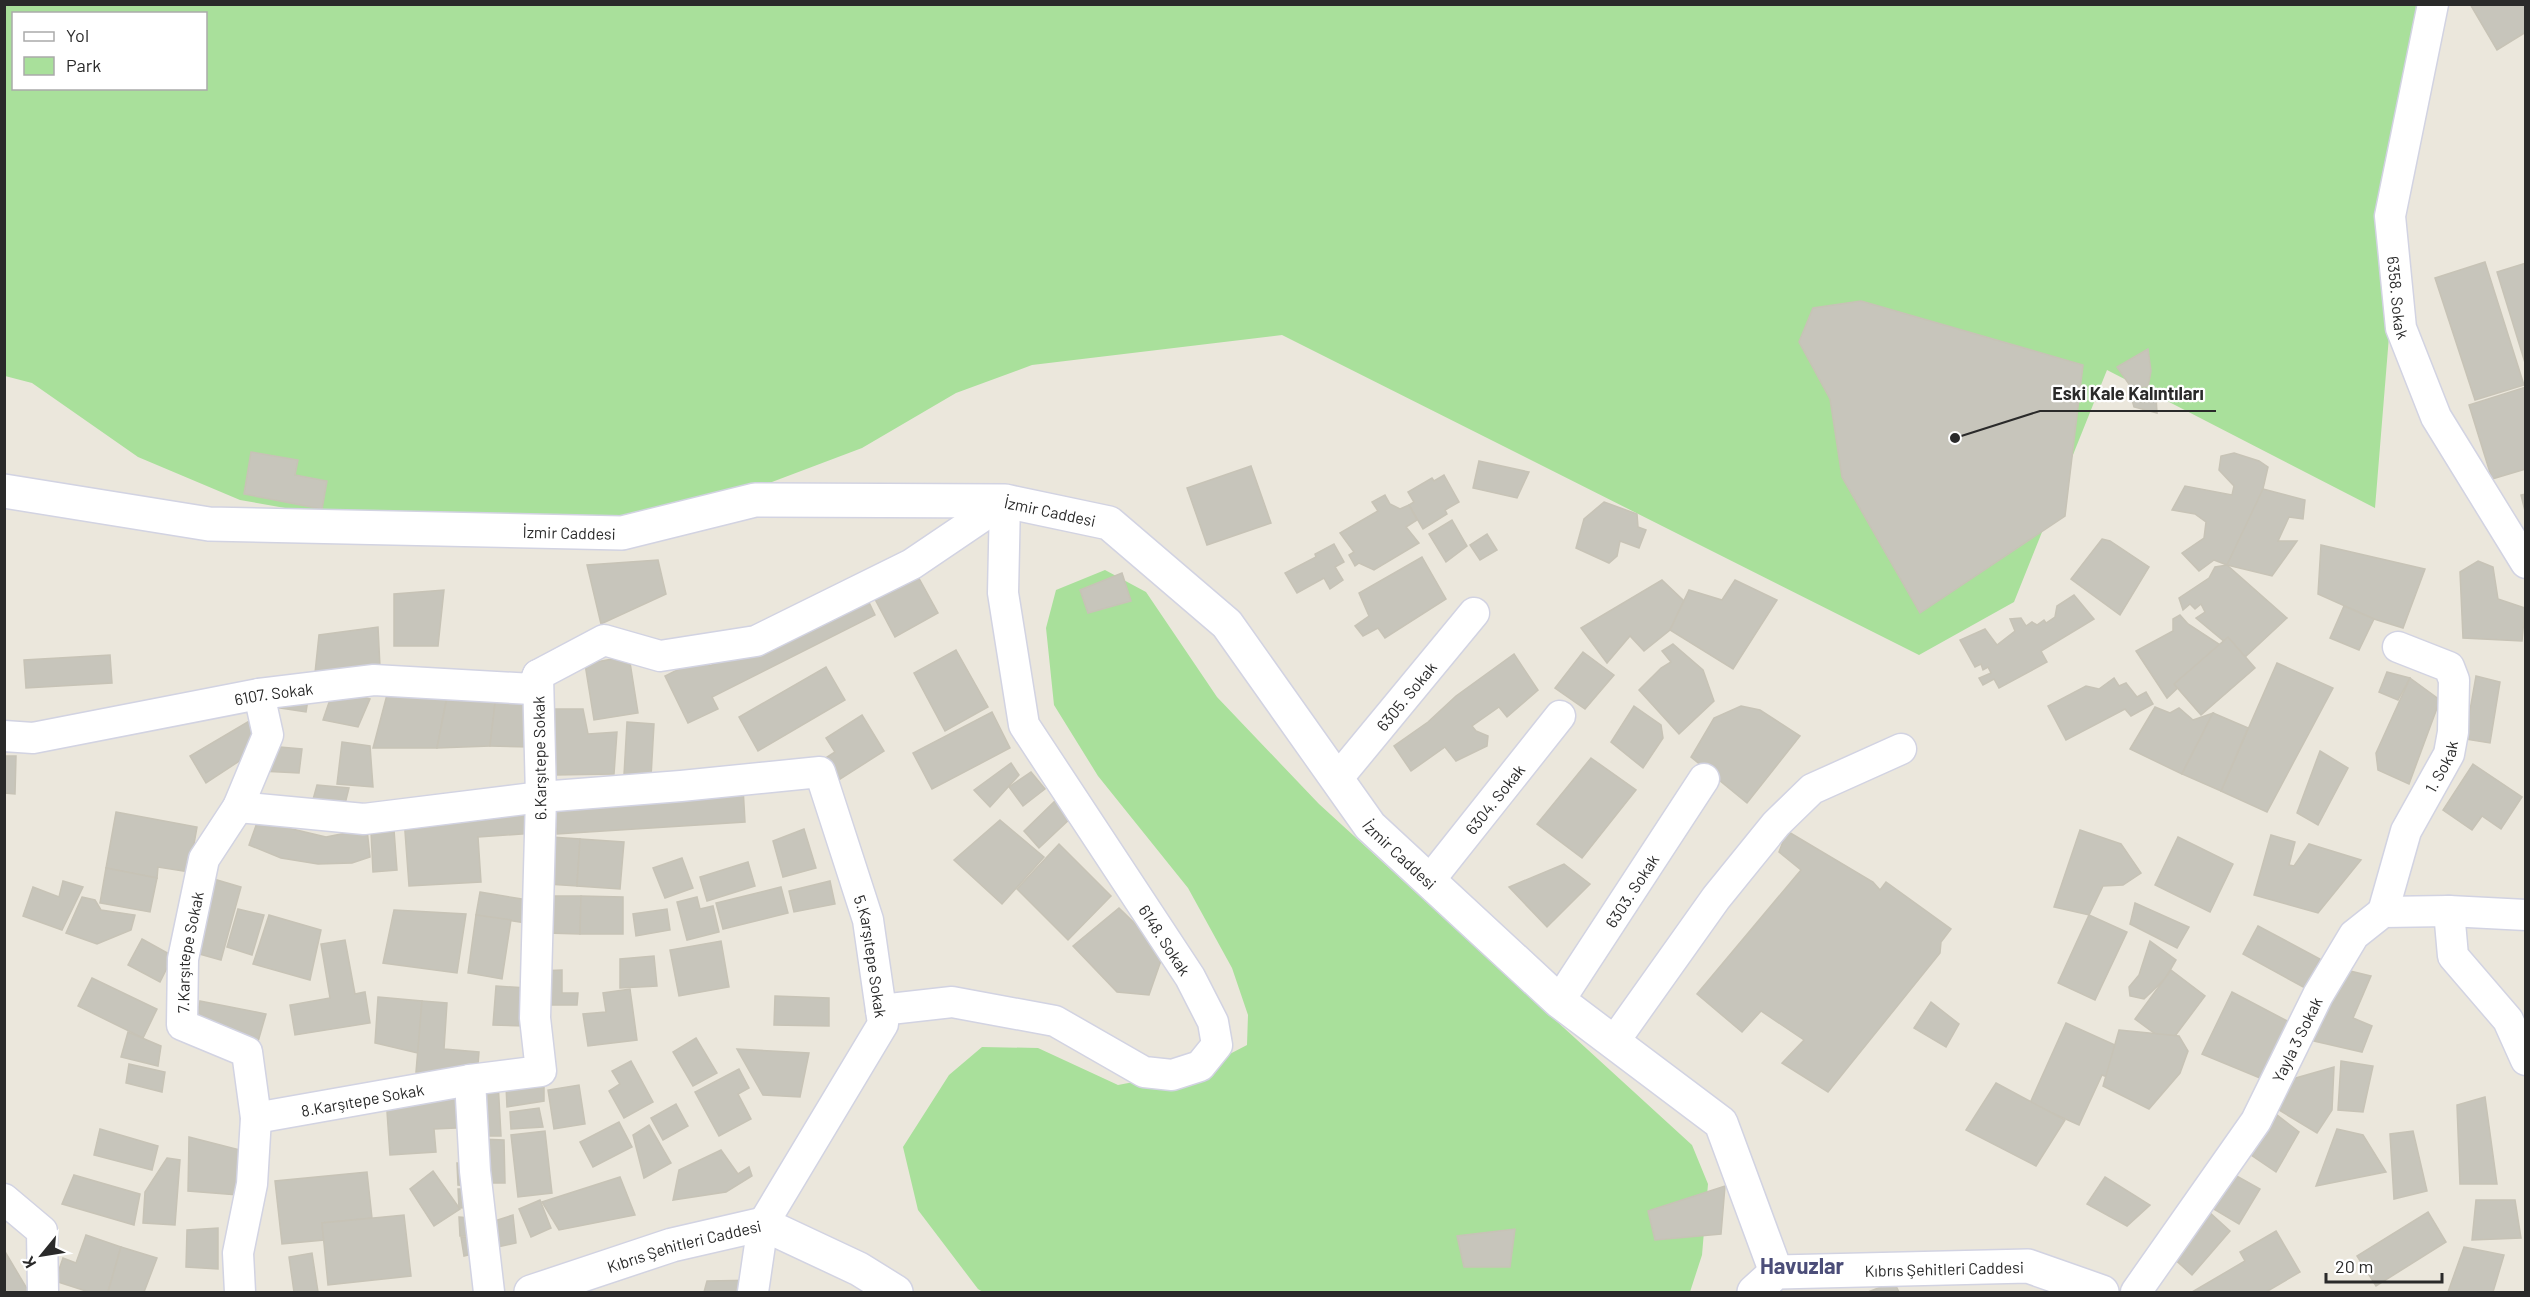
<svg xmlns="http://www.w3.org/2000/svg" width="2530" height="1297" viewBox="0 0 2530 1297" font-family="Barlow,sans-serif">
  <rect width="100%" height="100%" fill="#ebe7dc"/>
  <g fill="#a9e09b" fill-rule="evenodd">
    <path d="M4 5H2416L2375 508 2107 370 2014 602 1919 655 1282 335 1032 365 956 393 862 448 684 515 381 525 240 500 138 457 32 383 5 376ZM14 14H206V88H14Z"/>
    <path d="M1105 570 1146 592 1217 697 1319 804 1692 1145 1708 1184 1702 1255 1690 1292H983L978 1289 918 1210 903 1147 949 1075 982 1047 1038 1048 1118 1085 1201 1069 1247 1045 1248 1015 1232 968 1188 888 1098 776 1054 705 1046 628 1056 590Z"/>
  </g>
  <g fill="#c7c5bb" stroke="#c7c3b6" stroke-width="1.5">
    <path d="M2470 4H2526V32L2497 50Z"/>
    <path d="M2485 262 2524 385 2475 400 2435 278Z"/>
    <path d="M2526 263V366L2497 272Z"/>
    <path d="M1861 301 2083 365 2065 516 1920 613 1842 477 1830 399 1799 342 1813 308Z"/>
    <path d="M2148 349 2151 371 2148 387H2131L2117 367Z"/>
    <path d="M2526 387V469L2492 479 2469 405Z"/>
    <path d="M2130 393 2156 397 2157 413 2134 407Z"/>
    <path d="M251 452 298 460 295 475 327 481 322 509 244 494Z"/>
    <path d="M2234 453 2259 461 2268 467 2262 493 2227 565 2214 560 2199 571 2182 553 2204 538 2206 522 2195 514 2172 510 2185 486 2232 495 2234 486 2219 470 2221 456Z"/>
    <path d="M1479 461 1529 472 1517 498 1473 488Z"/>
    <path d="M1251 466 1271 523 1207 545 1187 488Z"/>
    <path d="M1444 475 1459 502 1445 510 1447 514 1423 529 1409 505 1414 502 1408 492 1432 478 1434 481Z"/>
    <path d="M2263 489 2305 500 2303 519 2289 517 2278 541H2297L2272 576 2227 565Z"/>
    <path d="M2526 494V515L2521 495Z"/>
    <path d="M1385 495 1390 504 1400 509 1409 505 1417 520 1406 527 1419 543 1374 570 1359 563 1355 566 1349 555 1354 552 1340 533 1378 511 1372 502Z"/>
    <path d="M1604 502 1637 514 1638 527 1646 530 1639 548 1620 541 1617 556 1609 563 1576 548 1584 519Z"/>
    <path d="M1452 520 1467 546 1446 562 1429 534Z"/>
    <path d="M1487 534 1497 550 1480 560 1470 545Z"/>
    <path d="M2102 539 2110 541 2149 567 2120 615 2071 579Z"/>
    <path d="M1334 544 1344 562 1335 567 1343 580 1330 589 1324 578 1297 593 1285 573 1316 557 1315 554Z"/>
    <path d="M2321 545 2425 569 2403 628 2374 619 2318 594Z"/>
    <path d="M1422 557 1446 599 1385 638 1378 628 1363 636 1355 626 1369 616 1359 593Z"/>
    <path d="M658 560 666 594 601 624 587 565Z"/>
    <path d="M2478 561 2493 567 2498 599 2525 608 2522 641 2463 638 2460 572Z"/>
    <path d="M910 562 938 613 895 637 867 584Z"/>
    <path d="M2227 565 2287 618 2244 658 2196 618 2205 612 2201 604 2195 609 2190 604 2183 610 2179 598 2209 578 2215 567Z"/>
    <path d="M1122 573 1131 601 1088 613 1080 590Z"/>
    <path d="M1662 580 1684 601 1670 630 1644 651 1630 636 1607 663 1581 628Z"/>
    <path d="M1735 580 1777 600 1733 669 1670 630 1689 590 1722 600Z"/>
    <path d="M444 590 438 646H394V594Z"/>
    <path d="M863 590 875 615 712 697 718 709 688 723 665 676 705 656 710 666Z"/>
    <path d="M2074 595 2094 619 2041 651 2047 662 1999 688 1994 679 1983 685 1979 678 1991 673 1988 667 1983 670 1981 664 1975 667 1960 640 1985 629 1997 645 2015 631 2010 619 2021 618 2026 626 2032 622 2037 625 2044 620 2046 623 2055 617 2057 606Z"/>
    <path d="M2344 606 2374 619 2359 650 2330 638Z"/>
    <path d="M2180 615 2188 624 2222 646 2167 698 2136 651 2173 631V619Z"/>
    <path d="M378 627 380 667 315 673 319 635Z"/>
    <path d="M2228 637 2255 668 2201 715 2174 684Z"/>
    <path d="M1673 644 1703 670 1714 701 1679 734 1639 690 1661 668 1671 662 1662 651Z"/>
    <path d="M956 650 988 707 945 731 914 673Z"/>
    <path d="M1583 652 1614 675 1585 709 1555 688Z"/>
    <path d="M1514 654 1538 690 1507 717 1499 707 1472 726 1476 731 1488 736 1487 746 1456 761 1445 747 1411 771 1394 746 1428 722 1456 696Z"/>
    <path d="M110 655 112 683 26 688 24 660Z"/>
    <path d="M629 656 638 713 594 720 585 664Z"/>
    <path d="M2277 663 2333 688 2267 812 2221 791Z"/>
    <path d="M826 667 845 700 758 751 739 717Z"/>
    <path d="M2387 672 2410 678 2398 700 2379 692Z"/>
    <path d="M2476 676 2500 682 2490 743 2465 739Z"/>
    <path d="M2114 678 2119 686 2126 683 2137 697 2146 692 2153 704 2131 716 2125 709 2066 740 2048 706 2086 686 2099 689Z"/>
    <path d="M2410 678 2440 700 2409 784 2378 770 2376 753Z"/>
    <path d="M310 687 306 712 274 707Z"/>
    <path d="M389 687 448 692 437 748H373Z"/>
    <path d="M334 688 370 699 358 727 323 720Z"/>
    <path d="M448 692 496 695 490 746 437 748Z"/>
    <path d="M496 695 533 696 530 747 490 746Z"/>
    <path d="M1634 706 1661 725 1663 738 1643 768 1611 742Z"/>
    <path d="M1741 706 1760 710 1800 736 1747 803 1691 757 1714 718Z"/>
    <path d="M2155 707 2170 713 2179 708 2193 720 2213 713 2182 774 2130 749Z"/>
    <path d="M547 709H583L588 734 617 732 614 774 554 775Z"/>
    <path d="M992 712 1010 748 932 789 913 753Z"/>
    <path d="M2213 713 2248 728 2221 791 2182 774Z"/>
    <path d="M862 715 884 751 834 783 821 761 835 752 826 738Z"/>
    <path d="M251 720 253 752 206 783 190 756Z"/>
    <path d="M627 722 654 724 651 777 624 775Z"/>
    <path d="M342 742 370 746 373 787 337 784Z"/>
    <path d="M268 746 302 749 299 773 261 771Z"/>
    <path d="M2320 751 2348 768 2318 825 2297 813Z"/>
    <path d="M4 756H16L15 794 4 793Z"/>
    <path d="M1591 758 1636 790 1582 858 1537 824Z"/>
    <path d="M1011 763 1019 775 990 807 974 790Z"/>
    <path d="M2473 764 2522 797 2501 829 2482 816 2472 830 2443 810Z"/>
    <path d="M1031 772 1045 789 1023 806 1009 787Z"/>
    <path d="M317 785 349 788 343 812 311 807Z"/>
    <path d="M743 787 745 822 557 834 555 799Z"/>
    <path d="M1057 799 1074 815 1039 848 1024 831Z"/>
    <path d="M533 809 535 833 478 837 481 882 409 886 404 818Z"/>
    <path d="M116 812 197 827 189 872 158 867 157 878 106 868Z"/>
    <path d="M259 817 288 828 326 837 367 829 370 857 352 863 318 864 281 858 249 845Z"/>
    <path d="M1000 820 1044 857 1002 904 954 860Z"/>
    <path d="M804 829 816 868 783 877 773 841Z"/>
    <path d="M394 830 397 870 373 872 371 832Z"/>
    <path d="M2080 830 2121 844 2141 873 2123 885 2103 886 2089 915 2054 907Z"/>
    <path d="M1787 831 1873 882 1880 890 1886 882 1951 929 1941 942 1940 953 1828 1092 1782 1063 1804 1040 1761 1011 1742 1032 1697 994 1801 870 1779 852Z"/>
    <path d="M2271 835 2295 842 2289 865 2294 866 2309 844 2361 860 2318 913 2254 895Z"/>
    <path d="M551 837 580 839 577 886 548 884Z"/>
    <path d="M2178 837 2233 864 2210 912 2155 885Z"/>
    <path d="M580 839 624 842 620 889 577 886Z"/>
    <path d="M1059 844 1111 896 1068 940 1017 889Z"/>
    <path d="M682 858 693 888 665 898 653 868Z"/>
    <path d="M748 862 755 886 707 901 700 877Z"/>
    <path d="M1564 864 1590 884 1547 927 1509 887Z"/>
    <path d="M106 868 157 878 150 912 100 903Z"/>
    <path d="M207 877 241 887 221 960 192 952Z"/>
    <path d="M63 881 83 887 62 930 23 916 33 887 59 897Z"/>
    <path d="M830 881 835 904 794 912 789 891Z"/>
    <path d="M781 887 788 913 723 929 716 903Z"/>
    <path d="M480 892 534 901 532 924 476 915Z"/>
    <path d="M547 896H581L580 934 546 933Z"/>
    <path d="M581 896 623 897V934H580Z"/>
    <path d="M82 897 95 900 101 910 135 915 131 930 97 944 66 933Z"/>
    <path d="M697 897 700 909 713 906 719 932 687 940 677 902Z"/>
    <path d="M2135 903 2189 927 2177 948 2130 924Z"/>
    <path d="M1119 908 1164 952 1149 995 1117 992 1073 946Z"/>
    <path d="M238 909 264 915 252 955 227 947Z"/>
    <path d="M667 909 670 930 636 936 633 914Z"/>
    <path d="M394 910 466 914 457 973 383 963Z"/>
    <path d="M269 915 321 930 310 980 253 964Z"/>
    <path d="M476 915 511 920 502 979 468 973Z"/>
    <path d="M2089 915 2127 932 2095 1000 2058 983Z"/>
    <path d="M2258 926 2320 959 2305 988 2243 954Z"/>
    <path d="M142 939 173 956 160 982 128 965Z"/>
    <path d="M345 940 355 994 365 992 370 1023 295 1035 290 1005 330 998 321 944Z"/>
    <path d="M721 941 729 987 679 996 670 950Z"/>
    <path d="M2150 941 2176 960 2165 979 2144 999 2130 996 2129 987 2139 975Z"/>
    <path d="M654 956 657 986 620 988V959Z"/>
    <path d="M2342 969 2371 976 2353 1018 2372 1026 2362 1052 2305 1039Z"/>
    <path d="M562 970V993H578L577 1005H538V971Z"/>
    <path d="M2171 970 2205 996 2169 1044 2135 1019Z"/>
    <path d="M92 978 157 1009 143 1038 78 1006Z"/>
    <path d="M496 986 527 988 525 1026 493 1025Z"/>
    <path d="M630 989 637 1040 588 1046 583 1014 606 1012 603 993Z"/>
    <path d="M2232 992 2291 1023 2260 1078 2202 1054Z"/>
    <path d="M775 996 829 998V1026L774 1025Z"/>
    <path d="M378 997 422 1001 418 1053 375 1043Z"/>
    <path d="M200 1001 266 1014 255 1052 192 1039Z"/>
    <path d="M422 1001 447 1003 444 1049 479 1052 477 1077 416 1072Z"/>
    <path d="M1931 1002 1959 1024 1946 1047 1914 1028Z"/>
    <path d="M2066 1023 2128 1051 2115 1080 2102 1075 2079 1125 2030 1103Z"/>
    <path d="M2119 1030 2179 1036 2188 1051 2180 1073 2149 1109 2103 1086Z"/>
    <path d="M128 1032 161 1046 158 1066 121 1057Z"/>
    <path d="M696 1038 717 1073 693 1086 673 1052Z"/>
    <path d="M737 1049 809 1053 800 1097 763 1095Z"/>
    <path d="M631 1061 653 1102 624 1118 609 1091 620 1084 612 1071Z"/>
    <path d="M2341 1061 2373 1066 2363 1112 2338 1110Z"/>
    <path d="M129 1064 165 1072 162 1092 126 1083Z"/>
    <path d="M2334 1067 2332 1110 2317 1133 2274 1107 2289 1080Z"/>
    <path d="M739 1069 749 1088 738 1094 751 1119 719 1136 695 1092Z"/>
    <path d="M498 1081 501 1136H481L480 1082Z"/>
    <path d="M544 1081V1101L507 1107 506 1086Z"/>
    <path d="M1996 1083 2065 1120 2036 1166 1966 1130Z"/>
    <path d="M579 1085 585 1124 554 1129 548 1090Z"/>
    <path d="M475 1091 478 1127 434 1129 436 1152 390 1155 386 1097Z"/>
    <path d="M2485 1097 2497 1184H2460L2457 1105Z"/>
    <path d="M676 1104 688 1126 663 1140 651 1118Z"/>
    <path d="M539 1108 543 1127 511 1129 510 1112Z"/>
    <path d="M2272 1111 2299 1132 2276 1172 2251 1155Z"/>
    <path d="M619 1122 632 1147 593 1167 580 1142Z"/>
    <path d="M649 1125 671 1163 644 1178 633 1135Z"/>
    <path d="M100 1129 158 1146 152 1170 94 1155Z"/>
    <path d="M2337 1129 2363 1135 2386 1172 2316 1186Z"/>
    <path d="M545 1131 552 1193 518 1197 511 1135Z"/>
    <path d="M2413 1131 2427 1191 2394 1199 2390 1134Z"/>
    <path d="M189 1137 244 1151 238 1195 188 1191Z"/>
    <path d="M479 1139 504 1140 505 1183H478Z"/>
    <path d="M721 1150 738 1174 749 1167 752 1176 726 1192 673 1200 679 1170Z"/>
    <path d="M167 1158 180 1160 175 1225 143 1223 145 1192Z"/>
    <path d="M457 1163 473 1165 475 1186 458 1185Z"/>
    <path d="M433 1171 460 1209 434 1226 410 1189Z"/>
    <path d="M367 1172 372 1218 322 1223 324 1240 282 1244 275 1181Z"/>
    <path d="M2233 1174 2260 1189 2239 1224 2212 1208Z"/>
    <path d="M74 1175 140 1194 134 1225 62 1204Z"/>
    <path d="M620 1177 635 1215 559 1230 542 1202Z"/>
    <path d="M2105 1177 2150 1205 2127 1226 2087 1204Z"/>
    <path d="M1725 1186 1721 1234 1655 1240 1648 1211Z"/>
    <path d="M458 1189H482L481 1207 459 1208Z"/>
    <path d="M540 1200 551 1228 531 1237 519 1209Z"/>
    <path d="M2476 1200H2515L2521 1238 2472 1240Z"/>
    <path d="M2208 1211 2230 1231 2192 1275 2170 1255Z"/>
    <path d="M2428 1212 2446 1242 2376 1286 2357 1256Z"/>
    <path d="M404 1215 411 1276 328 1285 322 1223Z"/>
    <path d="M513 1215 516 1243 488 1249 485 1224Z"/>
    <path d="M459 1217 482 1219 484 1236H460Z"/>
    <path d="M218 1228V1269L186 1267 187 1230Z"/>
    <path d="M1515 1229 1510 1267H1464L1457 1236Z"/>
    <path d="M2276 1231 2300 1272 2266 1292H2192L2245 1261 2240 1252Z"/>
    <path d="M86 1235 121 1247 108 1292H89L55 1281 63 1258 76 1263Z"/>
    <path d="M461 1237 484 1238V1251L464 1256Z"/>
    <path d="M121 1247 157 1258 144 1292H108Z"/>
    <path d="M2464 1247 2504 1255 2493 1292H2448Z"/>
    <path d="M4 1250 29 1292H4Z"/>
    <path d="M312 1253 318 1292H294L289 1257Z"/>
    <path d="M761 1280 755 1292H704L707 1281Z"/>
    <path d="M1894 1282 1899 1292H1868Z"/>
  </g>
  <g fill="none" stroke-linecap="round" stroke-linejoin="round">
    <g stroke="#d2d3e2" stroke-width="33">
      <g id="minor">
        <path id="s1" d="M2433 4 2390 216 2401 328 2436 417 2526 563"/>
        <path id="s2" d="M4 736 33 738 259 694 374 680 532 689 538 675"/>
        <path id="s3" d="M1337 779 1474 613"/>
        <path id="s4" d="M238 807 364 819 541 797 681 786 820 772 868 920 883 1024 763 1224 753 1292"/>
        <path id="s5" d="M1429 881 1560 716"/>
        <path d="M2449 911 2453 956 2508 1020 2526 1060"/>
        <path id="s6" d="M2383 912 2406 831 2449 754 2453 732 2454 680 2449 667 2398 647"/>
        <path id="s7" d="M1559 1001 1704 779"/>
        <path d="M881 1010 952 1002 1055 1021 1144 1072 1172 1075 1200 1066 1217 1045 1213 1022 1190 977 1024 725 1003 593 1005 501"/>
        <path d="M1613 1043 1716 898 1776 824 1812 789 1901 749"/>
        <path id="s8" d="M256 1118 470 1080"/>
        <path d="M4 1199 42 1231 43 1292"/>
        <path id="s9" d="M240 1292 238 1253 252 1184 256 1118 247 1052 182 1025 183 959 204 859 238 807 268 735 259 694"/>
        <path d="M489 1292 475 1171 470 1080 541 1071 535 1018 541 797 538 675 604 640 660 656 756 641 912 564 1005 501"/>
        <path id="s10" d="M2136 1292 2256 1121 2318 995 2354 935 2383 912 2449 911 2526 915"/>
      </g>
    </g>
    <g stroke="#d2d3e2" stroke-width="36">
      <g id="tertiary">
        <path id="s11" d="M4 491 209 524 622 533 755 500 1005 501 1109 523 1227 624 1370 826 1559 1001 1721 1123 1776 1272"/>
        <path id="s12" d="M531 1292 672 1245 763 1224 859 1269 896 1292"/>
        <path id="s13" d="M1754 1292 1776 1272 2028 1266 2102 1292"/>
      </g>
    </g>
    <use href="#minor" stroke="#fff" stroke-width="30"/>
    <use href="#tertiary" stroke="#fff" stroke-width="33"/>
  </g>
  <g text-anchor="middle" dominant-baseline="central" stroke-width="4.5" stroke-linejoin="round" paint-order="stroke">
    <g font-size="16" fill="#2a2a2a" stroke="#fff">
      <text stroke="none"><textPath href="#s1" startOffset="298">6358. Sokak</textPath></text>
      <text stroke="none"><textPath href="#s11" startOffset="1054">İzmir Caddesi</textPath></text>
      <text stroke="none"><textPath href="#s11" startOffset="568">İzmir Caddesi</textPath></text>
      <text stroke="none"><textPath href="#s2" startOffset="274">6107. Sokak</textPath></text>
      <text stroke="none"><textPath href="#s3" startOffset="108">6305. Sokak</textPath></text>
      <text transform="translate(539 758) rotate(-91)">6.Karşıtepe Sokak</text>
      <text stroke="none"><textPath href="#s6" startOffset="158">1. Sokak</textPath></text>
      <text stroke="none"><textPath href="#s5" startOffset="105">6304. Sokak</textPath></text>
      <text stroke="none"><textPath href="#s11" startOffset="1558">İzmir Caddesi</textPath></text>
      <text stroke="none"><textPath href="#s7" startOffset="132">6303. Sokak</textPath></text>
      <text transform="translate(1165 940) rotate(57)">6148. Sokak</text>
      <text stroke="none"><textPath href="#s9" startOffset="386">7.Karşıtepe Sokak</textPath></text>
      <text stroke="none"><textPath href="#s4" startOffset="777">5.Karşıtepe Sokak</textPath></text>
      <text stroke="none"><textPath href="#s10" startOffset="300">Yayla 3 Sokak</textPath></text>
      <text stroke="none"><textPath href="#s8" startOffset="108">8.Karşıtepe Sokak</textPath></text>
      <text stroke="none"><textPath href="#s12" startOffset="160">Kıbrıs Şehitleri Caddesi</textPath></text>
      <text stroke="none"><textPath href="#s13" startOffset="198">Kıbrıs Şehitleri Caddesi</textPath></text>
    </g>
    <g font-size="22" font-weight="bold" fill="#4c4e79" stroke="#fff">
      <text x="1802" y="1265">Havuzlar</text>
    </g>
  </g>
  <path fill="none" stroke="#2a2a2a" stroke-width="2" d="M1955 438L2040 411H2216"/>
  <circle fill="#2a2a2a" stroke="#fff" stroke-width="2" cx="1955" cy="438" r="6"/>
  <g font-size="18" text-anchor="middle" font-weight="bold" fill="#2a2a2a" stroke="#fff" stroke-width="4.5" stroke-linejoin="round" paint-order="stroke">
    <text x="2128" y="400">Eski Kale Kalıntıları</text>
  </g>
  <rect width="2530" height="1297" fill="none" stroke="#2a2a2a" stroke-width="12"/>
  <rect x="12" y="12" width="195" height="78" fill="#ffffff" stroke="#aaaaaa" stroke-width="1.5"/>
  <rect x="24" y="32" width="30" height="9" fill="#ffffff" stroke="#aaaaaa" stroke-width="1.5"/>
  <text x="66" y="42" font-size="18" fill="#2a2a2a">Yol</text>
  <rect x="24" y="57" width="30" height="18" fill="#a9e09b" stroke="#aaaaaa" stroke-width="1.5"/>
  <text x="66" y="72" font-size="18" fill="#2a2a2a">Park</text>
  <g transform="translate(42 1255) rotate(240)" stroke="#ffffff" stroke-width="4.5" paint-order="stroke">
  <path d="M0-4.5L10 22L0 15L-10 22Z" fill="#2a2a2a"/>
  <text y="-9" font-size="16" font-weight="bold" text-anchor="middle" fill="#2a2a2a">K</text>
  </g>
  <path d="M2326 1273v9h116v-9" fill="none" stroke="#2a2a2a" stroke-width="3"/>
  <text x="2335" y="1273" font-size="18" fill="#2a2a2a" stroke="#ffffff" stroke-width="4.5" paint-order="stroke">20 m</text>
</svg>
